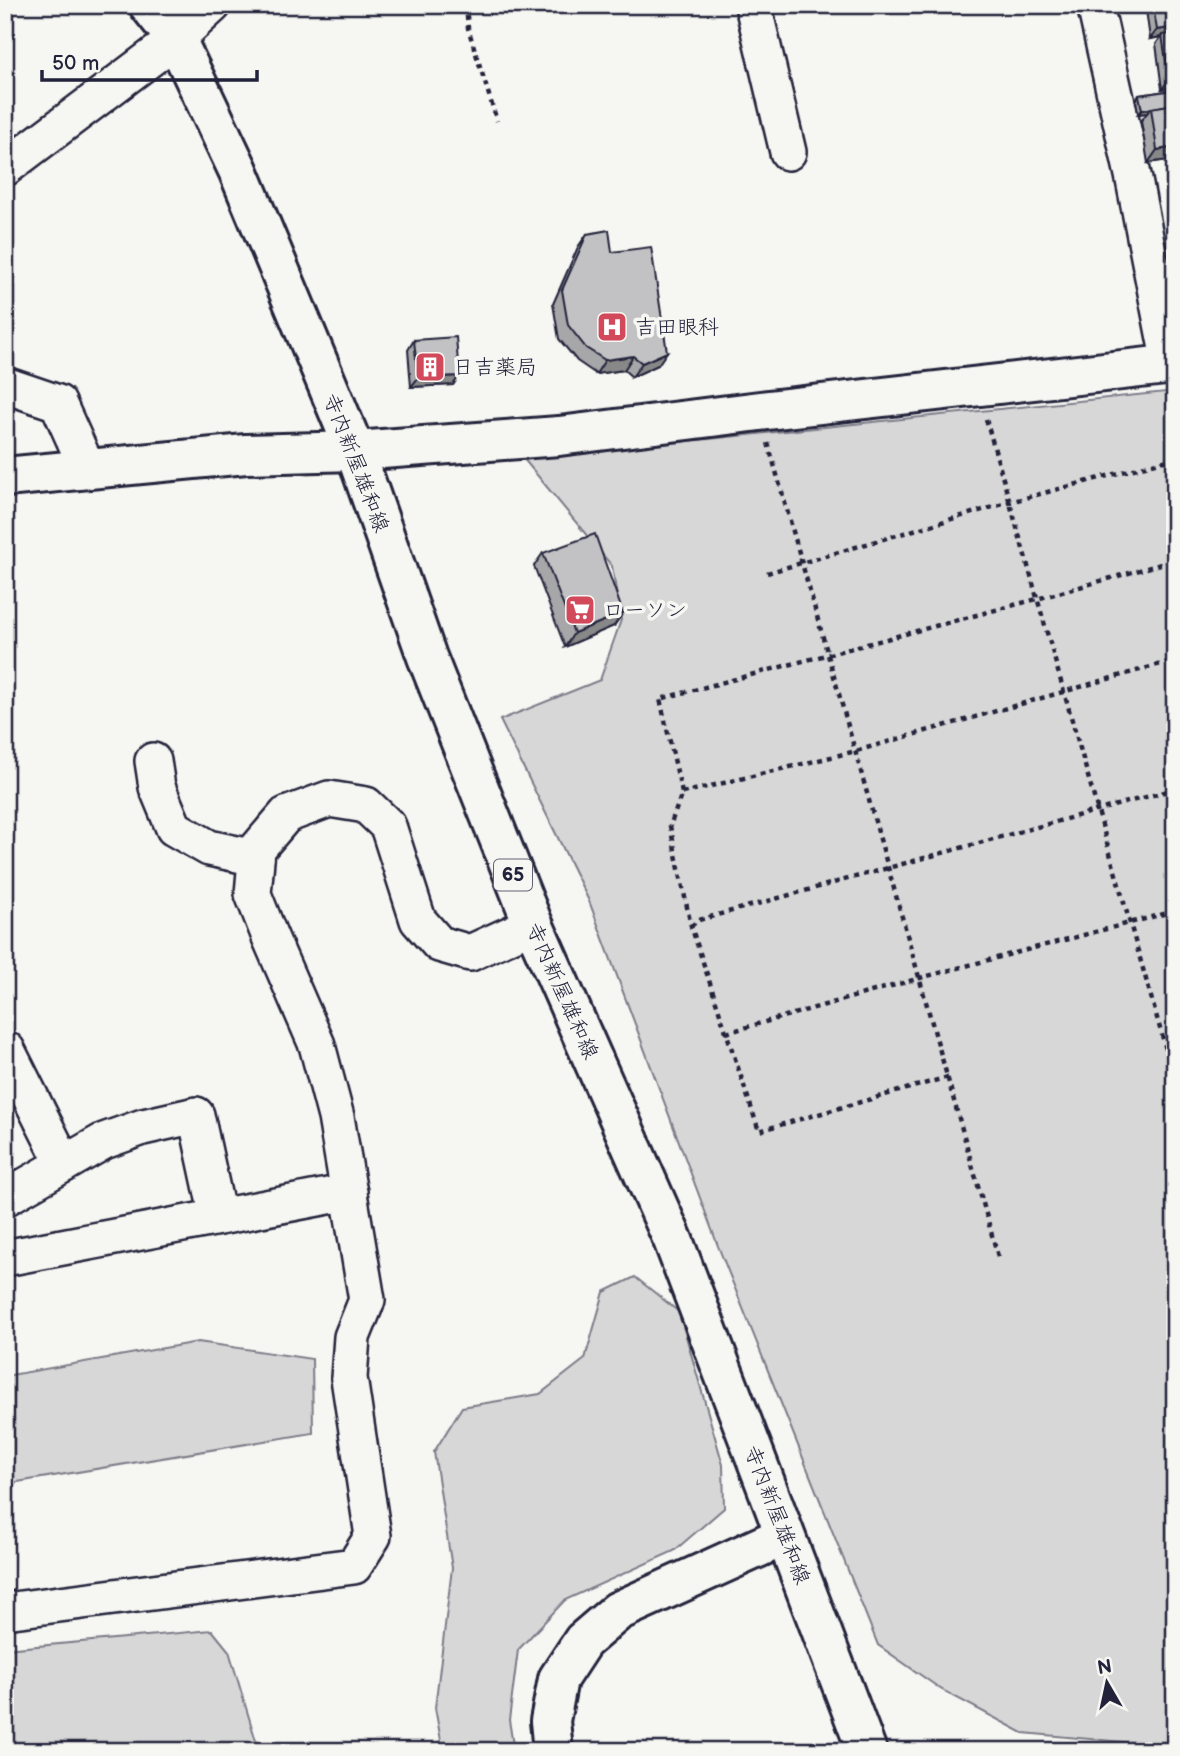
<svg xmlns="http://www.w3.org/2000/svg" width="1180" height="1756" viewBox="0 0 1180 1756" font-family="'Balsamiq Sans','Klee One',sans-serif">
  <rect width="100%" height="100%" fill="#f6f6f2"/>
  <filter id="ink" filterUnits="userSpaceOnUse"><feTurbulence type="fractalNoise" baseFrequency=".0143" numOctaves="2"/><feDisplacementMap in="SourceGraphic" scale="14" xChannelSelector="R" yChannelSelector="G"/><feConvolveMatrix kernelMatrix="1 2 1 2 8 2 1 2 1" color-interpolation-filters="sRGB"/></filter>
  <g filter="url(#ink)">
    <g fill="#d7d7d7" stroke="#7c7c89" stroke-width="2">
      <path d="M1175 391V1741L1146 1744 1023 1733 942 1690 878 1645 718 1246 589 901 500 720 600 680 621 620 612 566 523 458Z"/>
      <path d="M635 1277 679 1312 723 1465 724 1508 674 1551 565 1600 518 1650 509 1720 514 1751H443L435 1708 452 1568 434 1452 462 1407 540 1394 585 1359 604 1292Z"/>
      <path d="M198 1342 312 1359 313 1433 5 1484V1376Z"/>
      <path d="M212 1630 229 1651 259 1751H5V1649Z"/>
    </g>
    <g fill="none" stroke-linecap="round" stroke-linejoin="round">
      <g stroke="#22223b" stroke-width="40">
        <g id="street">
          <path d="M753 5 788 152"/>
          <path d="M1095 5 1133 175 1170 364"/>
          <path d="M5 168 176 39 213 5"/>
          <path d="M5 385 58 403 88 470"/>
          <path d="M153 761 157 787 174 828 209 848 256 858"/>
          <path d="M7 1050 64 1164"/>
          <path d="M5 1198 104 1141 143 1127 196 1115 218 1217"/>
          <path d="M5 1258 349 1192"/>
          <path d="M5 1611 354 1566 373 1536 349 1378 352 1337 367 1300 336 1117 317 1045 270 937 253 894 257 849 286 815 329 799 366 805 388 826 418 920 439 944 470 953 533 924"/>
        </g>
      </g>
      <g stroke="#22223b" stroke-width="44">
        <g id="secondary">
          <path d="M5 477 246 454 355 451 559 436 768 410 1175 364"/>
          <path d="M553 1751 550 1721 558 1679 583 1641 618 1611 784 1536"/>
        </g>
      </g>
      <g stroke="#22223b" stroke-width="44">
        <path id="primary" d="M149 5 176 39 238 170 355 451 427 657 533 924 673 1240 867 1751"/>
      </g>
      <g stroke="#22223b" stroke-width="4.5" stroke-dasharray="5 5" stroke-linecap="butt">
        <path d="M466 5 468 28 497 121"/>
        <path d="M986 419 1175 1081"/>
        <path d="M768 443 999 1260"/>
        <path d="M767 573 1010 502 1175 458"/>
        <path d="M682 793 856 751 1175 660"/>
        <path d="M691 926 699 920 1175 789"/>
        <path d="M726 1033 920 978 1175 911"/>
        <path d="M1166 1052 1175 1050"/>
        <path d="M948 1077 759 1131 691 926 670 826 682 793 660 699 1037 599 1175 560"/>
      </g>
      <use href="#street" stroke="#f6f6f2" stroke-width="35"/>
      <use href="#secondary" stroke="#f6f6f2" stroke-width="38"/>
      <use href="#primary" stroke="#f6f6f2" stroke-width="38"/>
    </g>
    <g fill="#a7a7a9" stroke="#22223b" stroke-width="2">
      <path d="M1150 5H1175V87L1162 89 1156 44 1161 37 1150 39 1146 10Z"/>
      <path d="M1174 90 1175 159 1148 163 1141 121 1147 113 1138 114 1136 100 1139 95Z"/>
      <path d="M587 234 612 252 658 365 632 377 624 370 596 374 577 361 559 339 553 304 578 247Z"/>
      <path d="M414 340 459 376 453 385 411 387 408 350Z"/>
      <path d="M543 553 614 626 565 647 534 566Z"/>
    </g>
    <g fill="#888889" stroke="#22223b" stroke-width="2">
      <path d="M1175 27V35H1162L1161 37 1150 39 1157 30Z"/>
      <path d="M1175 79V87L1162 89 1169 80Z"/>
      <path d="M1150 109 1147 113 1138 114 1142 110Z"/>
      <path d="M1175 147V159L1148 163 1157 150Z"/>
      <path d="M667 352 658 365 632 377 642 363Z"/>
      <path d="M633 356 624 370 596 374 605 360Z"/>
      <path d="M459 376 453 385 411 387 418 378Z"/>
      <path d="M623 613 614 626 565 647 574 633Z"/>
    </g>
    <g fill="#c2c2c4" stroke="#22223b" stroke-width="2">
      <path d="M1153 5H1175V27L1157 30Z"/>
      <path d="M1175 33V79L1169 80 1162 35Z"/>
      <path d="M1174 90 1175 104 1142 110 1139 95Z"/>
      <path d="M1175 104V147L1157 150 1151 108Z"/>
      <path d="M609 230 612 252 651 247 667 352 642 363 633 356 605 360 586 348 568 325 562 290 587 234Z"/>
      <path d="M456 337 459 376 418 378 414 340Z"/>
      <path d="M595 534 623 613 574 633 543 553Z"/>
    </g>
  </g>
  <defs>
    <g id="hospital-square" transform="scale(1.575)"><rect x="-9" y="-9" width="18" height="18" rx="4" fill="#d1495b" stroke="#f6f6f2"/><path d="M-5-5h3v3.5h4V-5h3V5h-3V1.5h-4V5h-3Z" fill="#fff"/></g>
    <g id="building-square" transform="scale(1.575)"><rect x="-9" y="-9" width="18" height="18" rx="4" fill="#d1495b" stroke="#f6f6f2"/><path d="M-4-6H4V6H1V3H-1V6H-4ZM-2.5-4.3h1.7v1.8h-1.7ZM.8-4.3h1.7v1.8H.8ZM-2.5-1h1.7V.8h-1.7ZM.8-1h1.7V.8H.8Z" fill="#fff"/></g>
    <g id="supermarket-square" transform="scale(1.575)"><rect x="-9" y="-9" width="18" height="18" rx="4" fill="#d1495b" stroke="#f6f6f2"/><path d="M-6-5.5h2.5l.6 2H6L4.5 2H-2.5L-4.4-4H-6ZM-1.5 3.2a1.3 1.3 0 1 0 .1 0ZM3 3.2a1.3 1.3 0 1 0 .1 0Z" fill="#fff"/></g>
  </defs>
  <g fill-rule="evenodd">
    <use href="#hospital-square" x="612" y="327"/>
    <use href="#building-square" x="430" y="367"/>
    <use href="#supermarket-square" x="580" y="610"/>
  </g>
  <g text-anchor="middle" dominant-baseline="central" stroke-width="7" stroke-linejoin="round" paint-order="stroke">
    <rect fill="#f6f6f2" stroke="#626272" stroke-width="2" x="494" y="859.5" width="38" height="31" rx="5"/>
    <g font-size="19" font-weight="bold" fill="#22223b">
      <text x="513" y="875">65</text>
    </g>
    <g font-size="21" fill="#22223b" stroke="#f6f6f2" text-anchor="start">
      <text x="635" y="327">吉田眼科</text>
      <text x="453" y="367">日吉薬局</text>
      <text x="603" y="610">ローソン</text>
    </g>
    <g font-size="21" fill="#22223b" stroke="#f6f6f2">
      <text transform="translate(356 463) rotate(69)">寺内新屋雄和線</text>
      <text transform="translate(562 991) rotate(66)">寺内新屋雄和線</text>
      <text transform="translate(777 1515) rotate(69)">寺内新屋雄和線</text>
    </g>
  </g>
  <rect width="1180" height="1756" fill="none" stroke="#f6f6f2" stroke-width="28"/>
  <rect x="14" y="14" width="1152" height="1728" fill="none" stroke="#22223b" stroke-width="2.5" filter="url(#ink)"/>
  <g transform="translate(1107 1683) rotate(351)" stroke="#f6f6f2" stroke-width="5" paint-order="stroke">
  <path d="M0-5L12 26L0 18L-12 26Z" fill="#22223b"/>
  <text y="-10" font-size="19" font-weight="bold" text-anchor="middle" fill="#22223b">N</text>
  </g>
  <path d="M42 70v10h215v-10" fill="none" stroke="#22223b" stroke-width="3.5"/>
  <text x="52" y="70" font-size="21" fill="#22223b" stroke="#f6f6f2" stroke-width="5" paint-order="stroke">50 m</text>
</svg>
